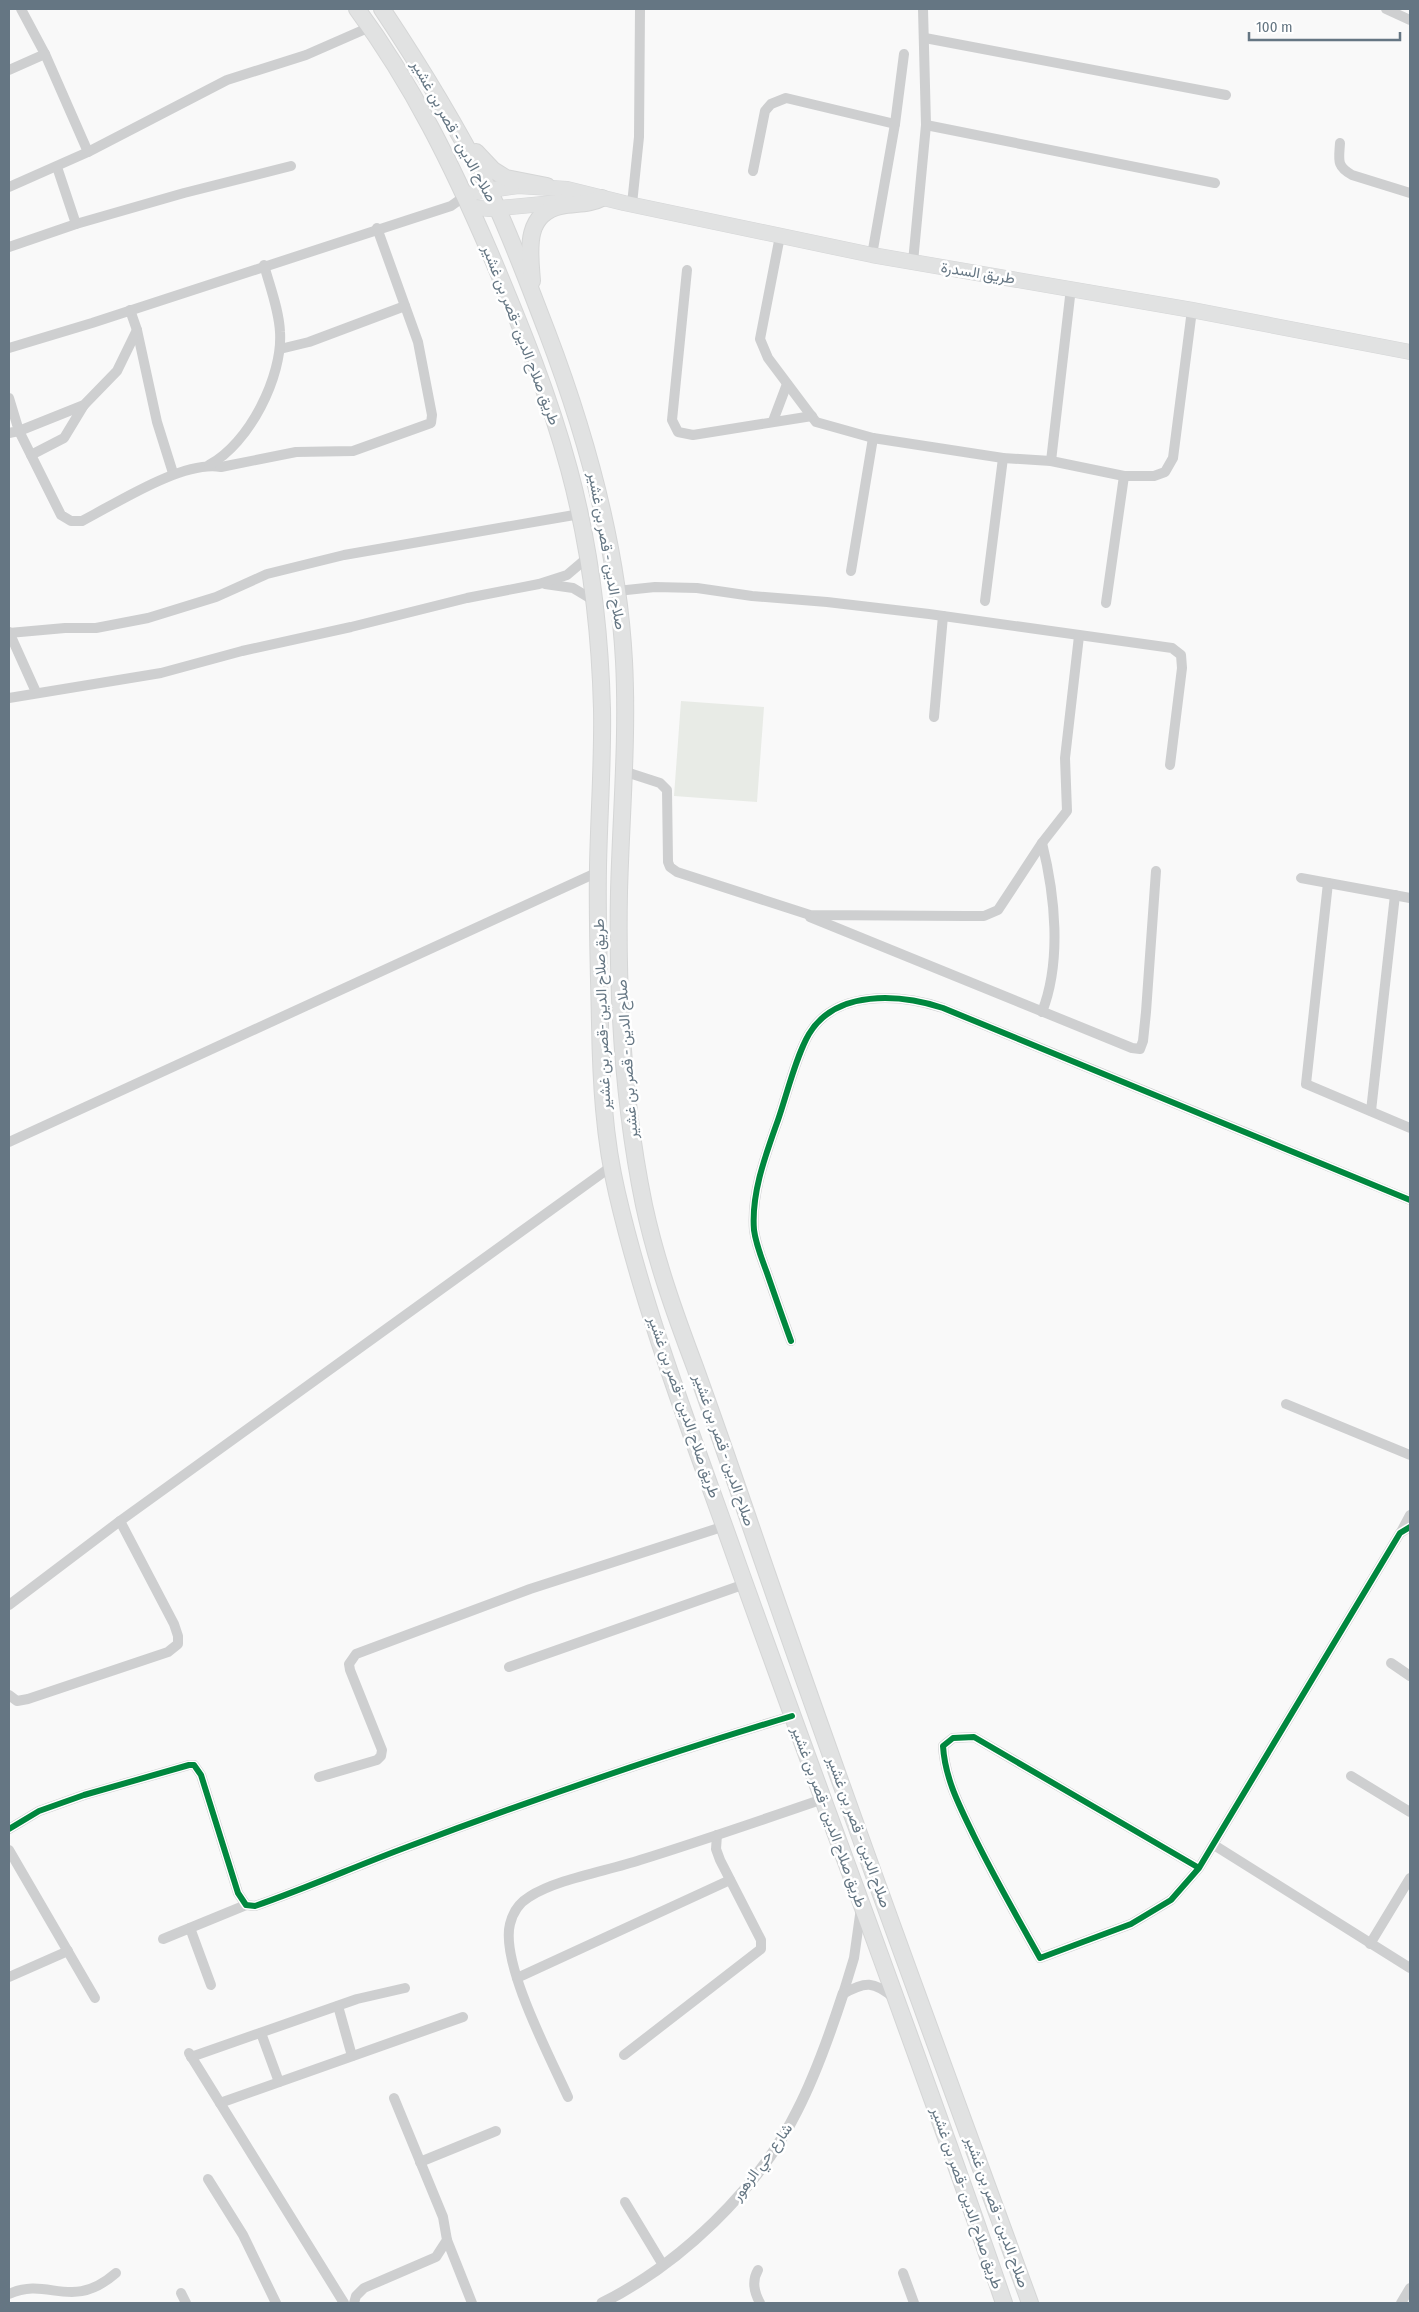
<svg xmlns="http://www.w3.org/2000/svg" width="1419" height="2312" viewBox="0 0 1419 2312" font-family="'Fira Sans Condensed',Vazirmatn,sans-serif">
  <rect width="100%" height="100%" fill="#f9f9f9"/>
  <path fill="#e8ebe6" d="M681 701 764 707 757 802 674 796Z"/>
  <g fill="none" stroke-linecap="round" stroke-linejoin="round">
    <g stroke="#d5d6d7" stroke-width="16">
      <g id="primary">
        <path d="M465 196 476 192 518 186 567 189 624 203 872 255 1192 310 1410 352"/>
        <path d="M470 207 490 209 564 202"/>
      </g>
    </g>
    <g stroke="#d5d6d6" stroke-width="18">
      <g id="trunk">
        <path d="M357 9C413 85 453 167 490 253 520 324 549 395 569 469 590 547 600 629 602 709 603 761 599 814 598 867 597 919 599 972 600 1024 601 1080 604 1138 617 1193 646 1318 694 1440 737 1562 825 1809 919 2054 1004 2303"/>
        <path d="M382 9C420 66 456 125 487 186 510 233 528 283 547 332 587 437 618 548 624 661 628 738 621 815 619 892 617 996 623 1103 644 1205 656 1261 675 1314 695 1367 714 1420 733 1474 751 1527 840 1787 936 2045 1030 2303"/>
        <path d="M476 152 493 170 506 178 547 186"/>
        <path d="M532 281C530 253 523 214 561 206 575 203 589 205 602 198"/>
      </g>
    </g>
    <g stroke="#cecfd0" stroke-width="10">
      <path d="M21 9 45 54 88 152"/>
      <path d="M1386 9 1410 20"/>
      <path d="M925 38 1226 95"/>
      <path d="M9 70 45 54"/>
      <path d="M926 125 1215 183"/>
      <path d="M1340 143C1339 160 1336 166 1352 175L1410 193"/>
      <path d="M753 171 765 111 771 104 786 98 895 124"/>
      <path d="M9 187 88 152 227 80 306 55 370 27"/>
      <path d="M632 204 639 137 640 9"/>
      <path d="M76 224 184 193 291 166"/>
      <path d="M780 236 760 339 768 358 816 422 873 438 1003 458 1051 461 1124 476H1154L1165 472 1173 458 1192 310"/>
      <path d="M9 247 76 224 57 167"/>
      <path d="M872 255 895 124 904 54"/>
      <path d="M913 262 926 125 923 9"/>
      <path d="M687 270 672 420 678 432 693 435 812 416"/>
      <path d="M130 310 137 330 157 422 173 473"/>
      <path d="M137 330 117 371 84 405 19 431 61 515 71 521H82C117 503 183 460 221 467L296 452 353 451 431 423 432 415 418 342 377 228"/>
      <path d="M9 348 92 323 451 206 465 196"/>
      <path d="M280 349 309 342 405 306"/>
      <path d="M9 398 19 431 9 433"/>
      <path d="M773 421 787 384"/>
      <path d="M31 455 64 438 84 405"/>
      <path d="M1051 461 1071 288"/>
      <path d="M209 465C249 444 283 376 280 332 279 310 270 287 264 265"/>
      <path d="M851 571 873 438"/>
      <path d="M545 584 573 588 593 600"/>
      <path d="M617 591 655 587 697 588 752 596 827 602 929 614 1172 648 1181 655 1182 668 1170 765"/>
      <path d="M985 601 1003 458"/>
      <path d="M1106 603 1124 476"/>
      <path d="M9 632 36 692"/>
      <path d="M9 633 65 628H96L148 618 216 597 267 574 344 555 580 514"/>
      <path d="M9 698 161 673 242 651 351 627 467 598 539 584 567 575 587 558"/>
      <path d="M934 717 943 616"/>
      <path d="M623 771 660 783 667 790 668 862 670 867 677 872 810 915 966 916H984L998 910 1042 843 1067 811 1065 758 1079 636"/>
      <path d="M1042 843C1055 895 1062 961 1042 1012"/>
      <path d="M1301 878 1410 898"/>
      <path d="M1328 883 1306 1084 1410 1128"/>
      <path d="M810 917 1132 1048 1140 1049 1143 1041 1146 1012 1156 871"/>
      <path d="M1371 1111 1395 895"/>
      <path d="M9 1142 598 872"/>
      <path d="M791 1341C783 1319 775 1296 767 1273 762 1259 756 1245 754 1230 751 1193 766 1154 778 1120 787 1094 796 1056 809 1034 836 989 900 994 943 1008L1410 1200"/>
      <path d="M1286 1404 1410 1455"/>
      <path d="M1401 1532 1410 1515"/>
      <path d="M9 1605 120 1521 612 1166"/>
      <path d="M1391 1663 1410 1676"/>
      <path d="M509 1667 745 1584"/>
      <path d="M9 1695 17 1701 28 1699 168 1652 178 1644V1636L174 1624 120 1521"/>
      <path d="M1351 1776 1410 1812"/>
      <path d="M319 1777 377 1760 381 1756 382 1750 350 1670 349 1664 356 1654 530 1589 725 1526"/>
      <path d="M9 1829 39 1811 84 1795 189 1765H194L201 1775 238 1893 246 1905 255 1906C307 1888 356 1866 407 1847 534 1799 662 1755 792 1716"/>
      <path d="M1214 1845 1410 1968"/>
      <path d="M9 1850 95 1998"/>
      <path d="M1199 1868 974 1737 953 1738 943 1746C945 1779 960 1807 974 1836 994 1877 1017 1917 1040 1958L1131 1924 1171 1900 1199 1868 1400 1533 1410 1527"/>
      <path d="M190 1928 211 1985"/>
      <path d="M163 1939 246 1905"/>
      <path d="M1370 1944 1410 1878"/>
      <path d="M9 1977 68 1951"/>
      <path d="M517 1978 730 1880"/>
      <path d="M843 1994 854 1958 861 1908"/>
      <path d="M843 1994C865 1981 874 1981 894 1998"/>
      <path d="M338 2006 352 2056"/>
      <path d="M261 2033 279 2082"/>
      <path d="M189 2053 344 2303"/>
      <path d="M624 2055 761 1949V1940L720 1860 716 1849 717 1835"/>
      <path d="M191 2057 357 1999 405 1988"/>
      <path d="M568 2097C551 2059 500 1963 510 1924 513 1912 519 1903 529 1897 557 1879 607 1871 640 1860 701 1841 762 1820 823 1799"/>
      <path d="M220 2103 463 2017"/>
      <path d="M420 2162 496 2131"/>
      <path d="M208 2179 243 2235 276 2303"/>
      <path d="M625 2202 663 2265"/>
      <path d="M447 2240 472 2303"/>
      <path d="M758 2270C752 2280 754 2292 760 2303"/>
      <path d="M903 2273 914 2303"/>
      <path d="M181 2293 186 2303"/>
      <path d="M9 2294C49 2276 71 2312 116 2273"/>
      <path d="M354 2303 356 2296 364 2288 436 2257 447 2240 443 2217 394 2098"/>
      <path d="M1401 2303 1410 2288"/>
    </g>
    <path stroke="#cecfd0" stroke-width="11" d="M602 2303C680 2264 758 2190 797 2111 816 2074 830 2034 843 1994"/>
    <use href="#primary" stroke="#e1e2e2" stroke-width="15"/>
    <use href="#trunk" stroke="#e1e2e2" stroke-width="16"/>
    <g stroke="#fff" stroke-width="9">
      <g id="cycleway">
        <path d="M791 1341C783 1319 775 1296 767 1273 762 1259 756 1245 754 1230 751 1193 766 1154 778 1120 787 1094 796 1056 809 1034 836 989 900 994 943 1008L1410 1200"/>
        <path d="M9 1829 39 1811 84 1795 189 1765H194L201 1775 238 1893 246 1905 255 1906C307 1888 356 1866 407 1847 534 1799 662 1755 792 1716"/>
        <path d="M1199 1868 974 1737 953 1738 943 1746C945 1779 960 1807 974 1836 994 1877 1017 1917 1040 1958L1131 1924 1171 1900 1199 1868 1400 1533 1410 1527"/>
      </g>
    </g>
    <use href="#cycleway" stroke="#00873e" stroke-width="6"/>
  </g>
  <g text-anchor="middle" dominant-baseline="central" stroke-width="5" stroke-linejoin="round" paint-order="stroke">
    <g font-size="15" fill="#657683" stroke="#fff">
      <text transform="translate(454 131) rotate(61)">صلاح الدين - قصر بن غشير</text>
      <text transform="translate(978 273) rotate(9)">طريق السدرة</text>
      <text transform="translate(521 335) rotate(69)">طريق صلاح الدين -قصر بن غشير</text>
      <text transform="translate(607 551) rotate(80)">صلاح الدين - قصر بن غشير</text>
      <text transform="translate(602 1014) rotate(-92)">طريق صلاح الدين -قصر بن غشير</text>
      <text transform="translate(627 1059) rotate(-94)">صلاح الدين - قصر بن غشير</text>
      <text transform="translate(684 1407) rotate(71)">طريق صلاح الدين -قصر بن غشير</text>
      <text transform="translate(724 1450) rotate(71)">صلاح الدين - قصر بن غشير</text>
      <text transform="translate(829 1817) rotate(70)">طريق صلاح الدين -قصر بن غشير</text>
      <text transform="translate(859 1832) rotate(70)">صلاح الدين - قصر بن غشير</text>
      <text transform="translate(762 2162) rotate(-54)">شارع حي الزهور</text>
      <text transform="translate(967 2198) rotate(71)">طريق صلاح الدين -قصر بن غشير</text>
      <text transform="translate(997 2212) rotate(70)">صلاح الدين - قصر بن غشير</text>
    </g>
  </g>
  <rect width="1419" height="2312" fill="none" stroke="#657683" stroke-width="20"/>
  <path d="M1249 32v8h151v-8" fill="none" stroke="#657683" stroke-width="2.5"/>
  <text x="1256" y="32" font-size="15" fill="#657683" stroke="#ffffff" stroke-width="4" paint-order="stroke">100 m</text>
</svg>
